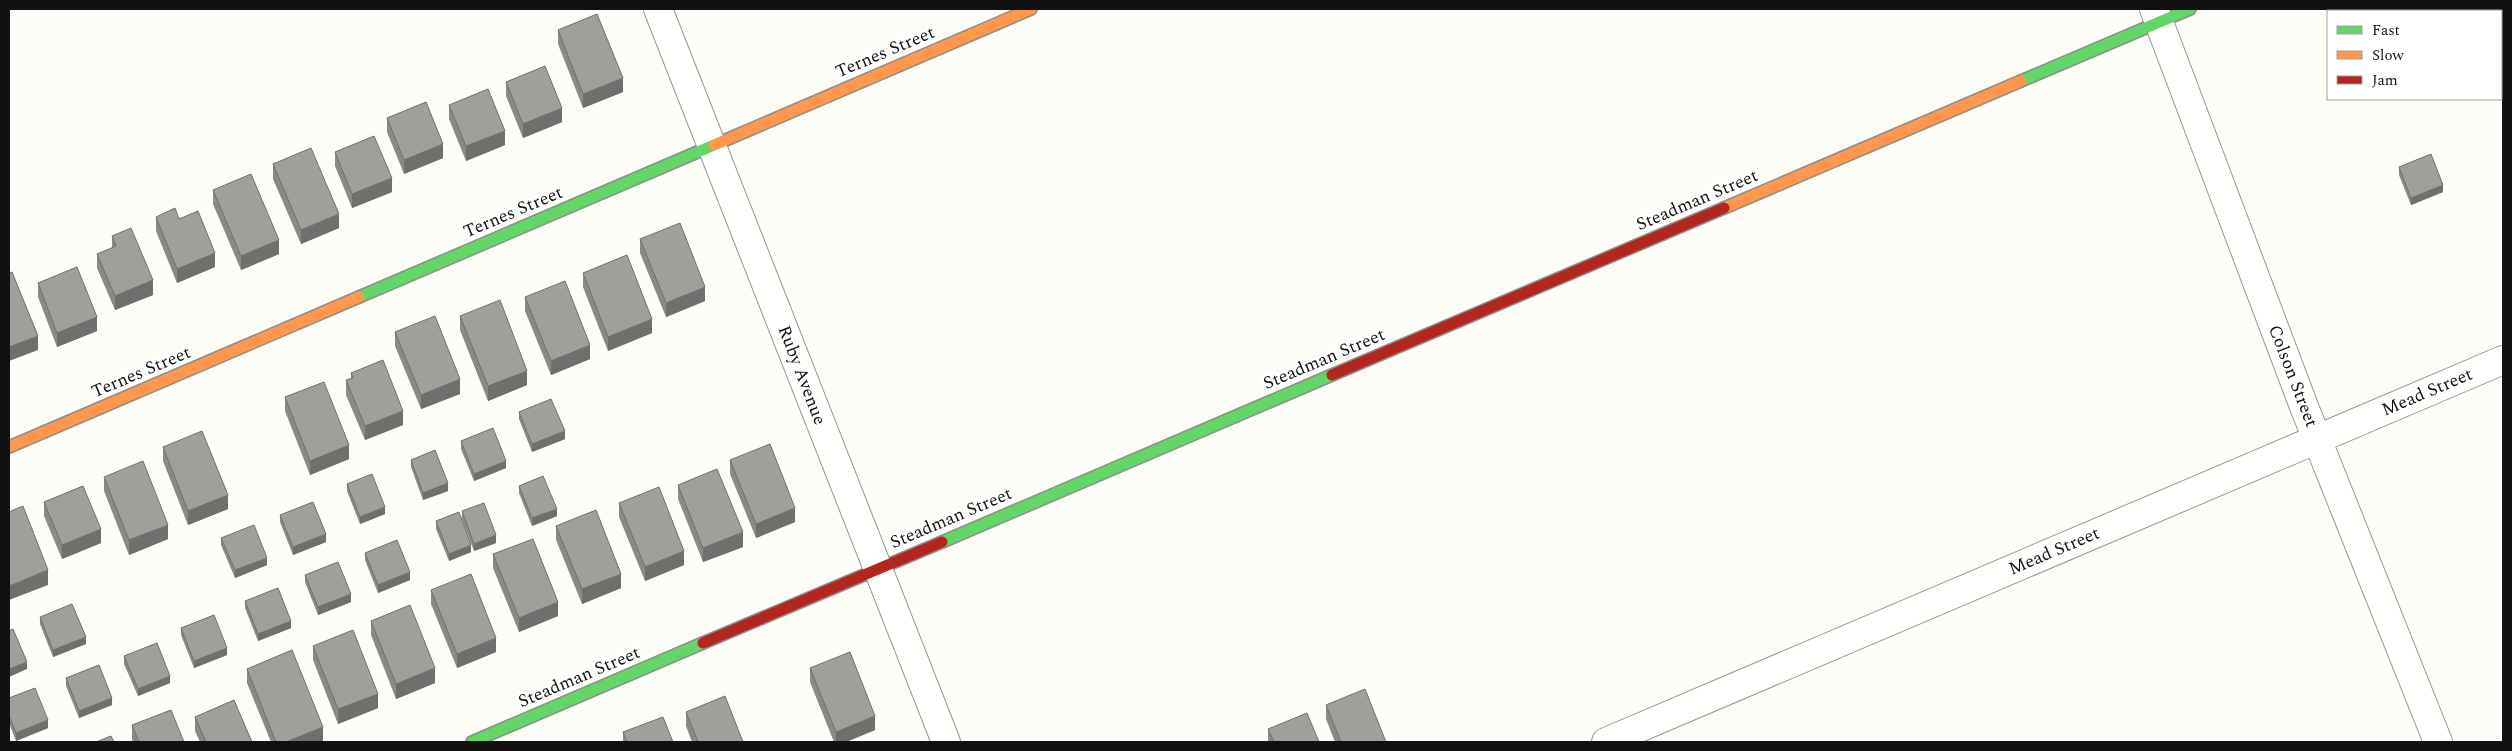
<svg xmlns="http://www.w3.org/2000/svg" width="2512" height="751" viewBox="0 0 2512 751" font-family="Spectral,serif">
  <rect width="100%" height="100%" fill="#fdfcf7"/>
  <g fill="none" stroke-linecap="round" stroke-linejoin="round">
    <g stroke="#979795" stroke-width="30">
      <g id="street">
        <path d="M658 9 946 742"/>
        <path d="M2154 9 2303 404 2438 742"/>
        <path d="M1606 742 2503 360"/>
      </g>
    </g>
    <g stroke="#8e8d8b" stroke-width="14">
      <g id="fast">
        <path d="M2021 81 2190 9"/>
        <path d="M359 297 714 145"/>
        <path d="M942 542 1332 375"/>
        <path d="M472 742 703 643"/>
      </g>
    </g>
    <g stroke="#8e8d8b" stroke-width="14">
      <g id="slow">
        <path d="M714 145 1031 9"/>
        <path d="M1724 208 2021 81"/>
        <path d="M9 447 359 297"/>
      </g>
    </g>
    <g stroke="#8e8d8b" stroke-width="14">
      <g id="jam">
        <path d="M1332 375 1724 208"/>
        <path d="M703 643 942 542"/>
      </g>
    </g>
    <use href="#street" stroke="#fffffe" stroke-width="28"/>
    <use href="#fast" stroke="#63d668" stroke-width="11"/>
    <use href="#slow" stroke="#ff974d" stroke-width="11"/>
    <use href="#jam" stroke="#b3261e" stroke-width="11"/>
  </g>
  <g fill="#8a8986">
    <path d="M558 30 623 92 583 108 558 44Z"/>
    <path d="M506 82 562 122 523 138 506 96Z"/>
    <path d="M449 105 505 145 466 161 449 119Z"/>
    <path d="M387 118 443 158 404 174 387 132Z"/>
    <path d="M335 152 392 192 352 208 335 166Z"/>
    <path d="M273 164 339 228 301 244 273 179Z"/>
    <path d="M2399 167 2443 192 2411 205 2399 175Z"/>
    <path d="M213 190 279 254 241 270 213 204Z"/>
    <path d="M156 217 179 219 215 267 177 283 156 231Z"/>
    <path d="M112 236 153 295 115 310 97 268V254L112 248Z"/>
    <path d="M640 239 705 301 666 317 640 253Z"/>
    <path d="M583 273 652 333 608 351 583 287Z"/>
    <path d="M38 283 97 331 57 347 38 297Z"/>
    <path d="M525 297 590 359 551 375 525 311Z"/>
    <path d="M460 316 527 385 488 401 460 330Z"/>
    <path d="M395 332 460 394 421 409 395 346Z"/>
    <path d="M351 373 403 425 365 440 346 395V380L351 379Z"/>
    <path d="M285 397 349 459 310 475 285 411Z"/>
    <path d="M519 412 565 439 532 452 519 419Z"/>
    <path d="M461 441 506 468 474 481 461 449Z"/>
    <path d="M163 447 228 509 188 525 163 461Z"/>
    <path d="M411 460 448 491 423 500 411 467Z"/>
    <path d="M730 460 795 522 756 538 730 474Z"/>
    <path d="M104 477 168 539 129 555 104 491Z"/>
    <path d="M347 484 385 514 360 524 347 491Z"/>
    <path d="M678 485 743 547 703 562 678 499Z"/>
    <path d="M519 486 557 516 532 526 519 493Z"/>
    <path d="M44 502 101 543 62 559 44 516Z"/>
    <path d="M619 503 684 565 645 581 619 517Z"/>
    <path d="M462 511 496 543 474 551 462 519Z"/>
    <path d="M280 515 326 542 293 555 280 522Z"/>
    <path d="M436 521 471 552 449 561 436 529Z"/>
    <path d="M556 526 621 588 582 604 556 540Z"/>
    <path d="M221 538 267 565 235 578 221 545Z"/>
    <path d="M365 553 410 580 378 593 365 560Z"/>
    <path d="M493 554 558 616 519 632 493 568Z"/>
    <path d="M305 575 351 602 318 615 305 582Z"/>
    <path d="M431 590 496 652 457 668 431 604Z"/>
    <path d="M245 601 291 628 258 641 245 608Z"/>
    <path d="M40 617 86 644 53 657 40 624Z"/>
    <path d="M371 621 435 683 396 699 371 635Z"/>
    <path d="M181 628 227 655 194 668 181 635Z"/>
    <path d="M313 646 378 708 338 724 313 660Z"/>
    <path d="M124 656 170 683 138 696 124 664Z"/>
    <path d="M810 668 875 730 846 742H834L810 682Z"/>
    <path d="M247 669 323 741 320 742H271L247 683Z"/>
    <path d="M66 678 112 705 79 718 66 686Z"/>
    <path d="M9 698 48 728 16 741 9 723Z"/>
    <path d="M1326 705 1386 742H1335L1326 719Z"/>
    <path d="M686 712 743 742H692L686 726Z"/>
    <path d="M195 717 252 742H200L195 731Z"/>
    <path d="M132 725 184 742H133L132 739Z"/>
    <path d="M1268 729 1319 742H1268Z"/>
    <path d="M623 732 673 742H623Z"/>
  </g>
  <g fill="#716f6d">
    <path d="M623 78V92L583 108V94Z"/>
    <path d="M562 108V122L523 138V124Z"/>
    <path d="M505 131V145L466 161V146Z"/>
    <path d="M443 144V158L404 174V160Z"/>
    <path d="M392 178V192L352 208V194Z"/>
    <path d="M2443 185V192L2411 205V198Z"/>
    <path d="M339 214V228L301 244V230Z"/>
    <path d="M279 240V254L241 270V256Z"/>
    <path d="M215 253V267L177 283V269Z"/>
    <path d="M153 280V295L115 310V296Z"/>
    <path d="M705 287V301L666 317V303Z"/>
    <path d="M97 317V331L57 347V333Z"/>
    <path d="M652 319V333L608 351V337Z"/>
    <path d="M38 336V350L9 361V347Z"/>
    <path d="M590 345V359L551 375V361Z"/>
    <path d="M527 371V385L488 401V386Z"/>
    <path d="M460 379V394L421 409V395Z"/>
    <path d="M403 411V425L365 440V426Z"/>
    <path d="M565 431V439L532 452V444Z"/>
    <path d="M349 445V459L310 475V461Z"/>
    <path d="M506 461V468L474 481V474Z"/>
    <path d="M448 483V491L423 500V493Z"/>
    <path d="M228 495V509L188 525V511Z"/>
    <path d="M385 507V514L360 524V517Z"/>
    <path d="M795 508V522L756 538V524Z"/>
    <path d="M557 509V516L532 526V518Z"/>
    <path d="M168 525V539L129 555V540Z"/>
    <path d="M101 529V543L62 559V545Z"/>
    <path d="M743 532V547L703 562V548Z"/>
    <path d="M326 534V542L293 555V547Z"/>
    <path d="M496 535V543L474 551V544Z"/>
    <path d="M471 545V552L449 561V554Z"/>
    <path d="M684 551V565L645 581V567Z"/>
    <path d="M267 558V565L235 578V570Z"/>
    <path d="M48 570V585L9 600V586Z"/>
    <path d="M410 572V580L378 593V585Z"/>
    <path d="M621 574V588L582 604V589Z"/>
    <path d="M351 594V602L318 615V607Z"/>
    <path d="M558 602V616L519 632V618Z"/>
    <path d="M291 621V628L258 641V634Z"/>
    <path d="M86 637V644L53 657V650Z"/>
    <path d="M496 638V652L457 668V654Z"/>
    <path d="M227 648V655L194 668V661Z"/>
    <path d="M27 662V669L9 677V669Z"/>
    <path d="M435 668V683L396 699V684Z"/>
    <path d="M170 676V683L138 696V689Z"/>
    <path d="M378 694V708L338 724V709Z"/>
    <path d="M112 698V705L79 718V711Z"/>
    <path d="M875 716V730L846 742H836V732Z"/>
    <path d="M48 720V728L16 741V733Z"/>
    <path d="M323 727V741L320 742H286Z"/>
  </g>
  <g fill="#a19f9c" stroke="#716f6d">
    <path d="M597 14 623 78 583 94 558 30Z"/>
    <path d="M545 66 562 108 523 124 506 82Z"/>
    <path d="M488 89 505 131 466 146 449 105Z"/>
    <path d="M426 102 443 144 404 160 387 118Z"/>
    <path d="M374 136 392 178 352 194 335 152Z"/>
    <path d="M311 148 339 214 301 230 273 164Z"/>
    <path d="M2431 154 2443 185 2411 198 2399 167Z"/>
    <path d="M251 174 279 240 241 256 213 190Z"/>
    <path d="M175 208 179 219 198 211 215 253 177 269 156 217Z"/>
    <path d="M680 223 705 287 666 303 640 239Z"/>
    <path d="M131 228 153 280 115 296 97 254 116 246 112 236Z"/>
    <path d="M627 255 652 319 608 337 583 273Z"/>
    <path d="M77 267 97 317 57 333 38 283Z"/>
    <path d="M12 272 38 336 9 347V273Z"/>
    <path d="M565 281 590 345 551 361 525 297Z"/>
    <path d="M500 300 527 371 488 386 460 316Z"/>
    <path d="M435 316 460 379 421 395 395 332Z"/>
    <path d="M383 360 403 411 365 426 346 380 353 378 351 373Z"/>
    <path d="M324 382 349 445 310 461 285 397Z"/>
    <path d="M551 399 565 431 532 444 519 412Z"/>
    <path d="M493 428 506 461 474 474 461 441Z"/>
    <path d="M202 431 228 495 188 511 163 447Z"/>
    <path d="M770 444 795 508 756 524 730 460Z"/>
    <path d="M435 450 448 483 423 493 411 460Z"/>
    <path d="M143 461 168 525 129 540 104 477Z"/>
    <path d="M717 469 743 532 703 548 678 485Z"/>
    <path d="M372 474 385 507 360 517 347 484Z"/>
    <path d="M543 476 557 509 532 518 519 486Z"/>
    <path d="M83 486 101 529 62 545 44 502Z"/>
    <path d="M659 487 684 551 645 567 619 503Z"/>
    <path d="M313 502 326 534 293 547 280 515Z"/>
    <path d="M484 503 496 535 474 544 462 511Z"/>
    <path d="M23 506 48 570 9 586V512Z"/>
    <path d="M596 510 621 574 582 589 556 526Z"/>
    <path d="M459 512 471 545 449 554 436 521Z"/>
    <path d="M254 525 267 558 235 570 221 538Z"/>
    <path d="M533 539 558 602 519 618 493 554Z"/>
    <path d="M397 540 410 572 378 585 365 553Z"/>
    <path d="M338 562 351 594 318 607 305 575Z"/>
    <path d="M471 574 496 638 457 654 431 590Z"/>
    <path d="M278 588 291 621 258 634 245 601Z"/>
    <path d="M72 604 86 637 53 650 40 617Z"/>
    <path d="M410 605 435 668 396 684 371 621Z"/>
    <path d="M214 615 227 648 194 661 181 628Z"/>
    <path d="M13 629 27 662 9 669V631Z"/>
    <path d="M353 630 378 694 338 709 313 646Z"/>
    <path d="M157 643 170 676 138 689 124 656Z"/>
    <path d="M292 650 323 727 286 742H276L247 669Z"/>
    <path d="M850 652 875 716 836 732 810 668Z"/>
    <path d="M99 665 112 698 79 711 66 678Z"/>
    <path d="M35 688 48 720 16 733 9 716V698Z"/>
    <path d="M1365 689 1386 742H1341L1326 705Z"/>
    <path d="M725 696 743 742H698L686 712Z"/>
    <path d="M234 700 252 742H206L195 717Z"/>
    <path d="M171 710 184 742H139L132 725Z"/>
    <path d="M1307 713 1319 742H1274L1268 729Z"/>
    <path d="M663 717 673 742H627L623 732Z"/>
    <path d="M111 736 114 742H96Z"/>
  </g>
  <g text-anchor="middle" dominant-baseline="central" stroke-width="5" stroke-linejoin="round" paint-order="stroke">
    <g font-size="18" fill="#111" stroke="#fff">
      <text transform="translate(885 52) rotate(-23)">Ternes Street</text>
      <text transform="translate(1697 200) rotate(-23)">Steadman Street</text>
      <text transform="translate(513 212) rotate(-23)">Ternes Street</text>
      <text transform="translate(1324 359) rotate(-23)">Steadman Street</text>
      <text transform="translate(141 372) rotate(-23)">Ternes Street</text>
      <text transform="translate(802 375) rotate(69)">Ruby Avenue</text>
      <text transform="translate(2293 376) rotate(69)">Colson Street</text>
      <text transform="translate(2427 392) rotate(-23)">Mead Street</text>
      <text transform="translate(951 518) rotate(-23)">Steadman Street</text>
      <text transform="translate(2054 551) rotate(-23)">Mead Street</text>
      <text transform="translate(579 677) rotate(-23)">Steadman Street</text>
    </g>
  </g>
  <rect width="2512" height="751" fill="none" stroke="#111111" stroke-width="20"/>
  <rect x="2327" y="10" width="175" height="90" fill="#ffffff" stroke="#a0a0a0"/>
  <rect x="2337" y="26" width="25" height="8" fill="#63d668" stroke="#a0a0a0"/>
  <text x="2372" y="35" font-size="15" fill="#111111">Fast</text>
  <rect x="2337" y="51" width="25" height="8" fill="#ff974d" stroke="#a0a0a0"/>
  <text x="2372" y="60" font-size="15" fill="#111111">Slow</text>
  <rect x="2337" y="76" width="25" height="8" fill="#b3261e" stroke="#a0a0a0"/>
  <text x="2372" y="85" font-size="15" fill="#111111">Jam</text>
</svg>
